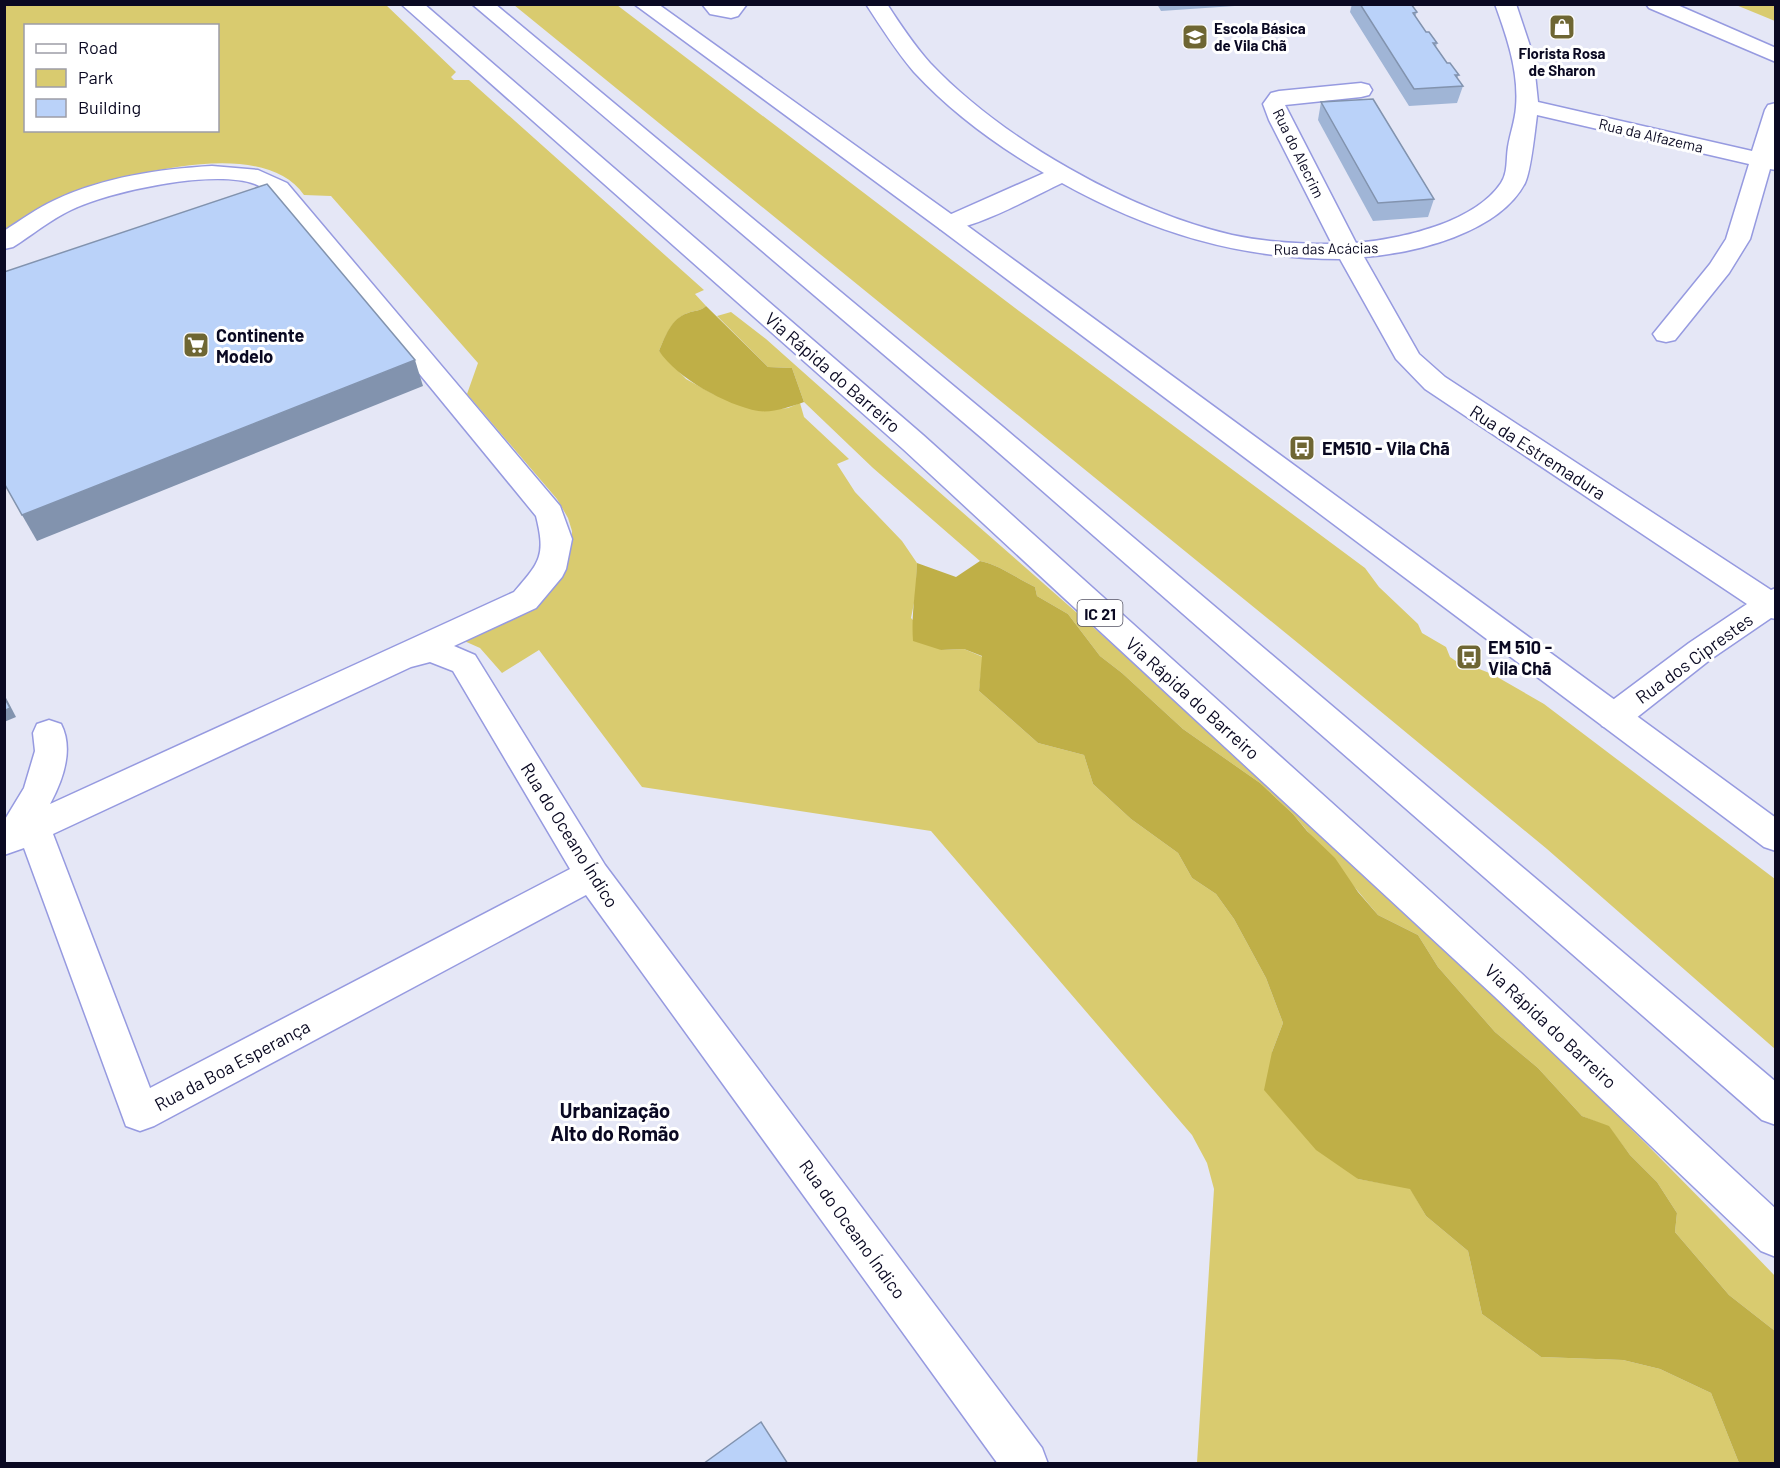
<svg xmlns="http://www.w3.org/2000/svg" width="1780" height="1468" viewBox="0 0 1780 1468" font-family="Barlow,sans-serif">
  <rect width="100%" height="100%" fill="#e5e7f6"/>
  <g fill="#d9cb6f" fill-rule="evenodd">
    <path d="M5 5H386L456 72 451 77 454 80H469L704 290 695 294 706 306C699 312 695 310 688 313 672 318 665 337 659 351L686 379 713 394 759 411 788 408 800 403 804 417 849 459 837 464 855 492 902 541 917 563 916 593 911 618 941 650 964 649 983 657 979 691 1038 743 1084 755 1093 784 1131 819 1178 853 1192 878 1216 894 1234 919 1266 978 1283 1023 1272 1052 1358 1179 1410 1188 1426 1216 1468 1251 1482 1314 1541 1357 1623 1360 1660 1369 1711 1393 1739 1463H1197L1214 1189 1207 1163 1192 1135 931 831 642 787 539 650 502 673 480 648 462 640 514 618 562 572 572 545V531L568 518 557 499 467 394 478 363 331 196 304 195C262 134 122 176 64 197 43 205 23 219 5 232ZM26 26H218V130H26Z"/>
    <path d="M514 5H617L1019 311 1365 568 1379 587 1418 624 1422 633 1446 647 1450 657 1463 666 1474 667 1492 674 1544 704 1775 879V1049L1547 849 1304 648Z"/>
    <path d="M1736 5H1775V21Z"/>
    <path d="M731 312 766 339C926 482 1089 621 1248 766 1429 930 1606 1099 1775 1276V1331L1729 1295 1675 1232 1677 1213 1657 1182 1630 1155 1609 1127 1582 1116 1538 1068 1495 1032 1438 967 1418 935 1378 915 1293 814 1260 783 1183 729 1122 673 1100 656 1068 614 1037 596 1035 587C1016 578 1000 565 980 561L873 468 804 402 792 368 768 367 717 316Z"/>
  </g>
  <g fill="#bfaf47">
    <path d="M706 306 768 367 792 368 804 402C790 407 773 413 758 411 726 405 677 378 659 351 665 337 671 318 688 313 695 310 699 312 706 306Z"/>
    <path d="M980 561C1000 565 1016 578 1035 587L1037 596 1068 614 1100 656 1122 673 1183 729 1260 783 1293 814 1307 831 1335 858 1358 892 1378 915 1418 935 1438 967 1495 1032 1538 1068 1582 1116 1609 1126 1630 1155 1657 1182 1677 1213 1675 1232 1729 1295 1775 1331V1463H1739L1711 1393 1660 1369 1623 1360 1541 1357 1482 1314 1468 1251 1426 1216 1410 1189 1358 1179 1316 1150 1264 1090 1272 1052 1283 1023 1266 978 1234 919 1216 894 1192 878 1178 853 1131 819 1093 784 1084 755 1038 743 979 691 982 656 964 649 941 650 913 641C911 615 916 590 917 563L956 577Z"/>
  </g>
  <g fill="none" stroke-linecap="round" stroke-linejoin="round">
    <g stroke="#969ae0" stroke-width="3">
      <g id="minor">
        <path d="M702 4H747L738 16 731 18 710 14Z"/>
        <path d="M866 4H887C900 24 914 45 930 63 1003 140 1129 211 1232 235 1265 242 1299 244 1332 244L1269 120 1263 104 1271 93 1279 91 1361 83 1369 85 1372 90 1369 95 1361 97 1285 105 1356 243C1401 239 1474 223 1501 183 1508 173 1506 159 1508 147 1510 134 1515 121 1516 107 1519 72 1507 37 1495 4H1516L1533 55 1538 102 1752 151 1765 110 1768 105 1776 103V170L1770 169 1750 239 1729 273 1675 340 1666 342 1657 340 1653 334 1710 264 1726 239 1749 164 1537 115C1535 130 1531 171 1525 183 1499 233 1415 253 1364 257L1419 354 1445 377 1771 590 1776 588V619L1771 618 1711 659 1626 726 1614 730 1602 726 1598 717 1602 708 1689 643 1747 604 1425 389 1396 359 1340 259C1239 259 1150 232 1062 183 1036 195 965 235 940 229L937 224 940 219 1044 173C997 146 951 112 914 72 896 51 881 27 866 4Z"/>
        <path d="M1646 4H1675L1776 48V62L1649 8Z"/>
        <path d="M212 166 258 170 287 183 560 506 572 539 566 569 562 577 536 608 454 646 475 655 605 865 1042 1448 1048 1464H998L586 895 154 1126 140 1131 126 1126 24 848 4 855V821L24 788 35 751 33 733 37 724 49 720 61 724C74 749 63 780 50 804L514 592C540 562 546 556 536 516L271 193C266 190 260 186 255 184 213 169 110 191 71 210 50 220 32 235 13 247L4 249V231C21 220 37 208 55 200 104 177 159 169 212 166ZM430 662 453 671 570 869 150 1088 53 834 411 667Z"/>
      </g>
    </g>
    <g stroke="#969ae0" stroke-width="3">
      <path id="major" d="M634 4H658L958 219 1776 818V851L1764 847 940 229Z"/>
    </g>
    <g stroke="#969ae0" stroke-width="3">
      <g id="highway">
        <path d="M401 4H424L923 435 1520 972 1776 1209V1257L1761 1251 1494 996 903 449Z"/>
        <path d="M472 4H495L1003 427 1776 1082V1125L1762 1120 983 439Z"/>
      </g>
    </g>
    <use href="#minor" fill="#fff" fill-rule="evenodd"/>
    <use href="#major" fill="#fff" fill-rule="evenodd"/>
    <use href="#highway" fill="#fff" fill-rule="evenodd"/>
  </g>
  <g fill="#a0b5d6">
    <path d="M1157 4H1264L1161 11Z"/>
    <path d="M1352 4H1411L1417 12 1415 17 1426 32 1437 43 1436 47 1447 63 1459 75 1457 78 1463 86 1457 103 1409 106 1350 12Z"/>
    <path d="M1321 102 1434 199 1428 217 1373 221 1318 120Z"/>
  </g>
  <g fill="#8293ae">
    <path d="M415 360 423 386 37 541 22 515Z"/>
    <path d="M4 694 16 717 4 722Z"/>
  </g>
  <g fill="#bad2f9" stroke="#8293ae" stroke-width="1.5">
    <path d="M1360 4H1411L1417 12 1413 13 1426 32H1429L1437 43H1433L1447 63H1450L1459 75H1455L1463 86 1414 89Z"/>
    <path d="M1373 99 1434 199 1378 203 1321 102Z"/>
    <path d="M267 184 415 360 22 515 4 483V272Z"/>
    <path d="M4 697 10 708 4 711Z"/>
    <path d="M761 1422 788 1464H703Z"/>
  </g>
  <defs>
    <g id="shop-square" transform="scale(1.35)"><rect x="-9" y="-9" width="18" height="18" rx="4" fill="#6e6633" stroke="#fff"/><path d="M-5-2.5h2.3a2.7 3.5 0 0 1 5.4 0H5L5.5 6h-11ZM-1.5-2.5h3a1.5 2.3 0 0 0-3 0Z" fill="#fff"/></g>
    <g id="school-square" transform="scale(1.35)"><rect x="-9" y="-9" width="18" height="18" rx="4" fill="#6e6633" stroke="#fff"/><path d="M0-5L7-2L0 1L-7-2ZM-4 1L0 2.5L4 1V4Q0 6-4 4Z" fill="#fff"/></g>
    <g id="supermarket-square" transform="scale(1.35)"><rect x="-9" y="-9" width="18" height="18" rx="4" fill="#6e6633" stroke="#fff"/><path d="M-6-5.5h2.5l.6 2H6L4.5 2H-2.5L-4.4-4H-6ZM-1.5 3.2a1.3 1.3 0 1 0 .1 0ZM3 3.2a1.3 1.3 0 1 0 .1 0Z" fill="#fff"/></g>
    <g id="bus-square" transform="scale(1.35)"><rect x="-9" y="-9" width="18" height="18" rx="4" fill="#6e6633" stroke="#fff"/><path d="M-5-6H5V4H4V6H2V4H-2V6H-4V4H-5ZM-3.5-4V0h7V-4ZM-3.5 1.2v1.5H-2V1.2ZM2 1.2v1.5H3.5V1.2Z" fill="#fff"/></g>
  </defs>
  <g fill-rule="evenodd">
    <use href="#shop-square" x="1562" y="27"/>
    <use href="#school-square" x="1195" y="37"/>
    <use href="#supermarket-square" x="196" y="345"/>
    <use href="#bus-square" x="1302" y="448"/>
    <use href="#bus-square" x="1469" y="657"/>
  </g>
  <g text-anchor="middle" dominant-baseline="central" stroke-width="6" stroke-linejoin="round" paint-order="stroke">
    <g font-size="15" font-weight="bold" fill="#0a0922" stroke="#fff" text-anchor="start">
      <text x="1214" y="28">Escola Básica<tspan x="1214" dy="17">de Vila Chã</tspan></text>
      <text x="1562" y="53" text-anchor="middle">Florista Rosa<tspan x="1562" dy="17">de Sharon</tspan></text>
    </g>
    <g font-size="15" fill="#0a0922" stroke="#fff">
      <text transform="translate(1651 135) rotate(13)">Rua da Alfazema</text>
      <text transform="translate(1299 153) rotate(64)">Rua do Alecrim</text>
      <text transform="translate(1326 248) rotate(-1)">Rua das Acácias</text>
    </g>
    <rect fill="#fff" stroke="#545364" stroke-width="1.5" x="1077.5" y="600" width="45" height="26" rx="4.5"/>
    <g font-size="16" font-weight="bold" fill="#0a0922">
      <text x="1100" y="613">IC 21</text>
    </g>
    <g font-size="18" font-weight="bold" fill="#0a0922" stroke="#fff" text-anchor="start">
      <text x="216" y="335">Continente<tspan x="216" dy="21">Modelo</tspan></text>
      <text x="1322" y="448">EM510 - Vila Chã</text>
      <text x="1488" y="647">EM 510 -<tspan x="1488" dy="21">Vila Chã</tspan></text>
    </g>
    <g font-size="18" fill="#0a0922" stroke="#fff">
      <text transform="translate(833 372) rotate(41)">Via Rápida do Barreiro</text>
      <text transform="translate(1538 452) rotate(33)">Rua da Estremadura</text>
      <text transform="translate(1694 658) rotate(-36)">Rua dos Ciprestes</text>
      <text transform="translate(1193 698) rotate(42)">Via Rápida do Barreiro</text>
      <text transform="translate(570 835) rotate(58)">Rua do Oceano Índico</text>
      <text transform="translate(1551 1026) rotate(43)">Via Rápida do Barreiro</text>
      <text transform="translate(232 1065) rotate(-28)">Rua da Boa Esperança</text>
      <text transform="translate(853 1229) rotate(54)">Rua do Oceano Índico</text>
    </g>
    <g font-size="20" font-weight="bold" fill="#0a0922" stroke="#fff">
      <text x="615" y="1110">Urbanização<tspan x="615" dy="23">Alto do Romão</tspan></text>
    </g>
  </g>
  <rect width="1780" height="1468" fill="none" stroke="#0a0922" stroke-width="12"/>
  <rect x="24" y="24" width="195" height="108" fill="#ffffff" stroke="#9d9da7" stroke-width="1.5"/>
  <rect x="36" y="44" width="30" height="9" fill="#ffffff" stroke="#9d9da7" stroke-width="1.5"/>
  <text x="78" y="54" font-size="18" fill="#0a0922">Road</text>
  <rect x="36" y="69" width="30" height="18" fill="#d9cb6f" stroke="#9d9da7" stroke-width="1.5"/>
  <text x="78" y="84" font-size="18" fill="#0a0922">Park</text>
  <rect x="36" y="99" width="30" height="18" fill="#bad2f9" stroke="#9d9da7" stroke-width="1.5"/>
  <text x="78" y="114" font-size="18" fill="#0a0922">Building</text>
</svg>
